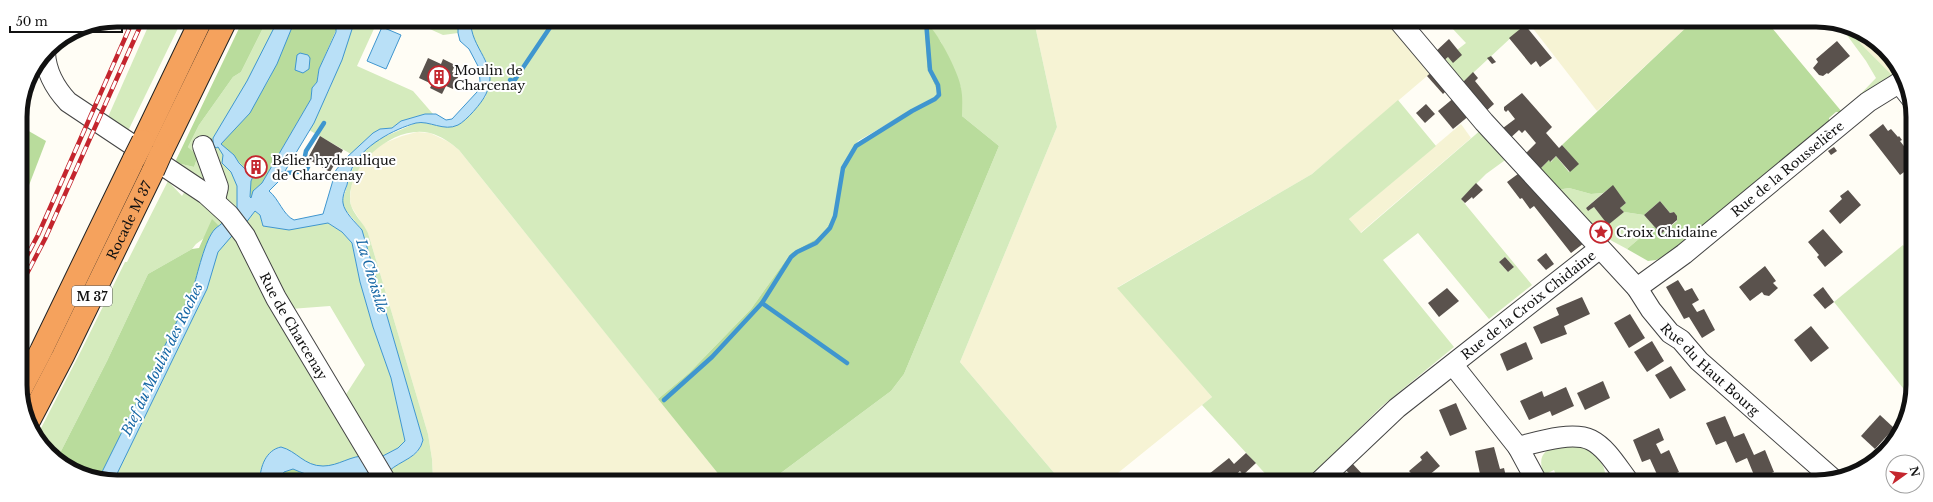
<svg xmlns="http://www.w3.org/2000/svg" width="1933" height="502" viewBox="0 0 1933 502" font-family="'Libre Baskerville',serif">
  <rect width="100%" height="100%" fill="#fffdf5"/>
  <g fill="#f6f3d4">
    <path d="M1034 21H1391L1433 71 1312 174 1118 287 1212 397 1108 481H1061L960 362 1057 127Z"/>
    <path d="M1528 22H1692L1597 111Z"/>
    <path d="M1852 31 1885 48 1898 72 1892 75 1861 44Z"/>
    <path d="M1461 124 1471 138 1360 233 1349 219Z"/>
    <path d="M417 132 430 133 449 142 459 150 724 481 433 480 432 459 428 434 368 233 351 206 350 199 351 187 357 171 369 155 382 144 402 136Z"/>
  </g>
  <g fill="#d5ebbd" fill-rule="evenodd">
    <path d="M151 20H182L128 131 108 117Z"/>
    <path d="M267 20H336L262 183 225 223 196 244 192 249 148 274 107 361 57 459 48 454 38 434 81 351 125 262H127L168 181 182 196 185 191 210 186 177 163 194 167 198 156 188 147 199 125 233 77 241 72Z"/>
    <path d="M355 20H378L357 66 413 91 433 114H425L401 121 392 128 380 129 373 133 351 154 309 130 330 88Z"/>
    <path d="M410 20H458V33L443 35Z"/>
    <path d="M471 20 924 21 927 67 937 91 936 96 858 141 843 168 835 209 832 219 826 229 816 239 791 253 751 309 689 373 658 399 459 150C451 143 441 136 430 133 395 124 349 163 350 199 350 212 363 221 368 233L428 434 432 459 433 480H396L389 471C401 460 420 458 423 440L362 230 344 208 342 202 353 167 361 155 377 140 416 123H426L443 127 474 110 486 96 489 66 472 37Z"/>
    <path d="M925 21H1034L1057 127 960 362 1061 481H770L891 391 904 374 999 146 962 116 961 88 941 42Z"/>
    <path d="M1457 21 1528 22 1460 85 1442 62 1448 57 1453 62 1457 50 1466 43 1451 27Z"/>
    <path d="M1838 23 1852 31 1861 44 1892 75 1851 104 1876 78 1866 61Z"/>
    <path d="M1398 100 1436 146 1349 219 1361 233 1482 129 1508 158 1486 174 1461 199 1532 285 1489 319 1418 233 1383 260 1454 347 1382 406 1306 481H1272L1202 405 1212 397 1117 288 1312 174ZM1505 257 1514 267 1508 272 1499 262Z"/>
    <path d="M1569 188 1591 194 1603 193 1586 208 1588 211 1594 207 1608 224 1624 212 1644 215 1654 226 1627 249 1601 235 1604 232 1601 230 1598 232 1557 190Z"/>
    <path d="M255 211 260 215 263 226 284 229 328 223 342 232 352 243 360 282 373 327 391 378 405 441 398 448 379 458 343 399 365 365 330 306 290 309 263 258 264 251 245 224Z"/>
    <path d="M232 225 358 455 371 463 377 476 368 480H98L110 437Z"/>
    <path d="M1903 245 1911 255V398L1834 302Z"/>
    <path d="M1574 445C1579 447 1586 447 1590 450 1599 455 1608 471 1605 482H1559L1554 470 1544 475C1534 448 1553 447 1574 445Z"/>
  </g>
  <g fill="#b9dc9c">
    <path d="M243 20H267L241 72 233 77 199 125 188 147 198 156 194 167 177 163 176 160Z"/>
    <path d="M295 20H336L337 28 319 69 317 82 312 88 311 99 262 183 253 191 251 198H250L251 181 255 172 258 174 263 167 253 159 248 172 232 153 220 144 250 113 253 106 269 80Z"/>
    <path d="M924 21C936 28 959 73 961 88 963 97 962 107 962 116L999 146 904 374 891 391 770 481H724L658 399 689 373 751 309 791 253 816 239 826 229 832 219 835 209 843 168 854 145 936 96 937 91 927 67Z"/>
    <path d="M1692 22H1767L1842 112H1836L1829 118V122L1694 236 1667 255 1656 260 1648 261 1627 249 1654 226 1661 234 1677 221 1674 212 1670 213 1660 201 1644 215 1624 212 1620 208 1626 203 1613 186 1603 193 1591 194 1569 188 1557 190 1538 171 1549 160 1551 162 1556 156 1569 172 1578 164 1562 145Z"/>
    <path d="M20 126 46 141 21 206Z"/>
    <path d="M212 219 220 227C205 234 198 274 194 289L98 480 57 459 107 361 148 274 192 249 199 248Z"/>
    <path d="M293 469 313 478 327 480H279C283 473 285 470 293 469Z"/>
    <path d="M364 474 368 480H334Z"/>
  </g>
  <g fill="#b9e0f7" stroke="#3f96cf">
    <path d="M278 20H295L277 64 250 113 221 144 234 155 239 163 248 172 250 168 255 172 251 181 250 197 251 198 253 191 262 183 311 99 312 88 317 82 319 69 336 32V20H355L342 60 314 123 279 181 269 191C279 199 283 215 294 220L323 214 336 170 346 158 373 133 380 129 392 128 401 121 425 114H436L446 120 452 119 477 92 480 82 479 68 469 49 460 41 458 33V20H471C469 48 501 65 486 94 482 103 466 121 458 125 444 132 429 120 416 123 394 129 362 146 352 168 350 173 348 179 347 185 345 190 342 197 343 203 344 212 356 223 362 230L423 440C419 458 401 460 389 471L379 458 398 448 405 441 391 378 373 327 360 282 352 243 342 232 328 223 289 230 263 226 260 215 255 211 245 224 237 209V186L231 172 222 163 223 155 218 147 216 148C213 145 213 142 213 138L247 81Z"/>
    <path d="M382 27 401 35 386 69 367 61Z"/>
    <path d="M300 53 308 55 310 58 309 69 303 73 295 70 297 55Z"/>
    <path d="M224 221 237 230 218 252 207 289 114 480H98L193 289C197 276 205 239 215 229 218 226 221 225 224 221Z"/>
    <path d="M281 447C297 451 304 466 323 466 339 466 351 455 366 456L375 471C339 481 328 484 293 469L284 472 279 480H260C260 467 266 450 281 447Z"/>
  </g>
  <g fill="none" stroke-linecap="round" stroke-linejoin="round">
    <g stroke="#3f96cf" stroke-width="4.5">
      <path d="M510 80 514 81 555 20"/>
      <path d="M305 156 306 151 324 123"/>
      <path d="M278 174 306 171 308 167 307 161"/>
      <path d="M762 303 847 363"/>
      <path d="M664 400 712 357 762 303 791 257 797 252 816 243 830 228 835 216 843 168 856 146 912 111 935 99 939 95 938 85 930 70 926 21"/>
    </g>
  </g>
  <g fill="#5a524d">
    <path d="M1444 21H1454L1449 27Z"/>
    <path d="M1525 25 1552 58 1540 67 1536 61 1531 65 1509 38Z"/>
    <path d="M1449 39 1462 55 1453 63 1448 57 1442 62 1434 53Z"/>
    <path d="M1837 41 1850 56 1828 74 1827 73 1823 76 1819 75 1813 68 1818 62 1816 59Z"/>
    <path d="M1491 56 1496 62 1492 64 1487 58Z"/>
    <path d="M428 58 441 64 443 59 455 65 452 72 459 75 453 89 446 86 442 94 430 88 432 84 419 78Z"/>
    <path d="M1433 71 1448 89 1443 94 1427 76Z"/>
    <path d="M1473 72 1478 78 1475 81 1494 104 1484 113 1460 85Z"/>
    <path d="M1522 93 1552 127 1546 133 1559 148 1562 145 1579 164 1570 172 1556 156 1550 162 1549 160 1538 171 1523 156 1536 143 1525 130 1522 133 1519 130 1507 141 1499 131 1515 119 1508 110 1506 112 1504 110V107Z"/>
    <path d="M1455 97 1470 115 1453 129 1438 111Z"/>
    <path d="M1426 104 1435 114 1425 123 1416 113Z"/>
    <path d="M1883 124 1888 131 1891 129 1898 137 1899 136 1902 140 1900 141 1907 150 1904 152 1911 161V167L1900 175 1869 135Z"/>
    <path d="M320 136 343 150 330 172 308 159 307 161 303 159 306 156 308 158Z"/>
    <path d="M1834 147 1837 151 1831 155 1828 151Z"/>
    <path d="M253 159 263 167 258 174 248 166Z"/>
    <path d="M1522 171 1584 243 1571 253 1534 206 1530 209 1522 198 1520 199 1507 182Z"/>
    <path d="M1476 183 1483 190 1473 199 1472 197 1465 203 1461 199Z"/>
    <path d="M1613 185 1626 203 1620 208 1624 212 1608 225 1594 207 1588 211 1586 208Z"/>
    <path d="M1848 190 1861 205 1840 224 1829 211 1842 199 1840 196Z"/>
    <path d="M1660 201 1670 213 1674 212 1677 216V220L1661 234 1644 215Z"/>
    <path d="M1823 229 1843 252 1825 267 1817 257 1819 255 1808 242Z"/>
    <path d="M1546 253 1554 264 1546 270 1537 260Z"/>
    <path d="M1505 257 1514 267 1508 272 1499 262Z"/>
    <path d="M1765 266 1776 281 1773 283 1778 288 1769 296 1764 295 1762 292 1750 301 1739 287Z"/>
    <path d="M1678 280 1685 291 1692 288 1699 300 1692 304 1697 312 1704 309 1715 330 1702 338 1689 317 1684 319 1666 287Z"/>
    <path d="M1823 287 1834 302 1825 309 1813 295Z"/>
    <path d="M1447 288 1459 301 1439 317 1428 303Z"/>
    <path d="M1582 297 1590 314 1564 326 1567 334 1541 344 1533 327 1559 315 1556 308Z"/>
    <path d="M1630 314 1645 338 1629 348 1614 323Z"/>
    <path d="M1811 326 1829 348 1811 362 1794 340Z"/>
    <path d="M1652 341 1664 361 1647 372 1634 352Z"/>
    <path d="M1526 342 1533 359 1507 371 1500 354Z"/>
    <path d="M1671 366 1686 390 1670 399 1655 375Z"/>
    <path d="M1603 381 1610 398 1585 410 1577 393Z"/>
    <path d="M1566 387 1574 406 1552 416 1550 411 1529 420 1520 401 1542 391 1544 397Z"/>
    <path d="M1456 403 1467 429 1450 436 1439 410Z"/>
    <path d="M1911 403V404L1906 417 1902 411Z"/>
    <path d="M1880 415 1894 428 1875 449 1861 436Z"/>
    <path d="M1725 416 1734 437 1744 433 1754 455 1765 450 1774 472 1756 480 1747 458 1736 463 1726 441 1716 445 1706 423Z"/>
    <path d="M1659 428 1664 440 1656 444 1661 454 1669 450 1679 472 1660 481 1650 459 1642 462 1633 440Z"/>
    <path d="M1494 447 1500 469 1504 468 1507 481H1486L1484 473 1480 474 1475 451Z"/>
    <path d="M1427 451 1440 466 1422 481H1418L1409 471 1422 460 1420 457Z"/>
    <path d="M1246 453 1256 463 1243 475 1240 471 1229 481H1216L1209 474 1229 458 1234 464Z"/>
    <path d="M1351 462 1364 476 1359 481H1356L1344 468Z"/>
    <path d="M1694 476 1696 482H1681Z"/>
  </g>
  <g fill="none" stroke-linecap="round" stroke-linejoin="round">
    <g stroke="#444" stroke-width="22">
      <g id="minor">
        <path id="s1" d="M1399 21 1484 122 1637 288 1651 310 1670 333 1681 340 1699 361 1833 479"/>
        <path id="s2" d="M45 53C46 72 55 88 68 102L206 194 229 215 245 236 276 298 385 480"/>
        <path d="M1899 83 1911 98"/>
        <path d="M203 146 218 187 215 200"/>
        <path id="s3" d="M1637 288 1684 254 1868 102 1902 81"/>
        <path d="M1453 365 1518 447 1537 482"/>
        <path d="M1518 447C1538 442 1572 431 1591 440 1607 448 1618 468 1629 482"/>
        <path id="s4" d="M1320 481 1397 408 1599 249"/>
      </g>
    </g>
    <g stroke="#222" stroke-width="24">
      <g id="highway">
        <path d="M143 141 201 20"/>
        <path d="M161 153 226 20"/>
        <path d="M22 387 41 351 134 159"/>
        <path id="s5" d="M30 419 63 356 153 171"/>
      </g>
    </g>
    <use href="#minor" stroke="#fff" stroke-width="20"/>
    <use href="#highway" stroke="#f5a25d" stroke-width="22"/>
    <g stroke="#c4262e" stroke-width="4.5">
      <g id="rail">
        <path d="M21 267 38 235 133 20"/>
        <path d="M21 285 45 239 143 20"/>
      </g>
    </g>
    <use href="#rail" stroke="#fff" stroke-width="3" stroke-dasharray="9" stroke-linecap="butt"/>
    <g stroke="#222" stroke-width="24" stroke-linecap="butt">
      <g id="highway-bridge">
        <path d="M134 159 143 141"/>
        <path d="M153 171 161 153"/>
      </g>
    </g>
    <use href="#highway-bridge" stroke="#f5a25d" stroke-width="22"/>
  </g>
  <defs>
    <g id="building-ring" transform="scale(1.15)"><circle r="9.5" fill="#fff" stroke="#c4262e" stroke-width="1.5"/><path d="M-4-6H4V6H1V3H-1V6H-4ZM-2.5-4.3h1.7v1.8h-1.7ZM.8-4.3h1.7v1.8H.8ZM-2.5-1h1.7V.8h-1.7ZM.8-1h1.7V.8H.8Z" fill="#c4262e"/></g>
    <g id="sight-ring" transform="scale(1.15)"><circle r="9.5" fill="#fff" stroke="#c4262e" stroke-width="1.5"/><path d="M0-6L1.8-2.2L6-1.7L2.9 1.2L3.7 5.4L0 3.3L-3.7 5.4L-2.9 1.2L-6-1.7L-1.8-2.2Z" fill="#c4262e"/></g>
  </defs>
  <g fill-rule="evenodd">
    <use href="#building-ring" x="439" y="77"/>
    <use href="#building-ring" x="256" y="167"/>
    <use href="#sight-ring" x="1601" y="232"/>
  </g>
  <g text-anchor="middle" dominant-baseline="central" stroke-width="4" stroke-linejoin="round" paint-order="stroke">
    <rect fill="#fff" stroke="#585858" stroke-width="1" x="72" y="286" width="40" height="20" rx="3"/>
    <g font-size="12" font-weight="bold" fill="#111">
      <text x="92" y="296">M 37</text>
    </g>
    <g font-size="13" fill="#111" stroke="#fff" text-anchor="start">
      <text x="454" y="70">Moulin de<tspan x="454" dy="15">Charcenay</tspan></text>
      <text x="272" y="160">Bélier hydraulique<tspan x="272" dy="15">de Charcenay</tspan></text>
      <text x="1616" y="232">Croix Chidaine</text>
    </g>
    <g font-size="13" fill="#111" stroke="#fff">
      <text stroke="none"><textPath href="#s3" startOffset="192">Rue de la Rousselière</textPath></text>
      <text stroke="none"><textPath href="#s5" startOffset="222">Rocade M 37</textPath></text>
      <text stroke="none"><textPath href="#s4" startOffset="273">Rue de la Croix Chidaine</textPath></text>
      <text stroke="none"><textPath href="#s2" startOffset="381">Rue de Charcenay</textPath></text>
      <text stroke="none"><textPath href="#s1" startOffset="468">Rue du Haut Bourg</textPath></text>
    </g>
    <g font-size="14" font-style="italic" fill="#1768a6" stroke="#fff">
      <text transform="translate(372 276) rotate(73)">La Choisille</text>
      <text transform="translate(162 359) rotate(-64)">Bief du Moulin des Roches</text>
    </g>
  </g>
  <path d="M0 0H1933V502H0ZM117 27H1816A90 90 0 0 1 1906 117V385A90 90 0 0 1 1816 475H117A90 90 0 0 1 27 385V117A90 90 0 0 1 117 27Z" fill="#fff" fill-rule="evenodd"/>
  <path fill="none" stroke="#111" stroke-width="5" d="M117 27H1816A90 90 0 0 1 1906 117V385A90 90 0 0 1 1816 475H117A90 90 0 0 1 27 385V117A90 90 0 0 1 117 27Z"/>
  <g transform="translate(1905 474) rotate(76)"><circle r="19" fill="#ffffff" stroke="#a0a0a0"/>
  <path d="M0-3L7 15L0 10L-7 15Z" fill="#c4262e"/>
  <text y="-6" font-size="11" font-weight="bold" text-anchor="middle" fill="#111111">N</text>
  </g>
  <path d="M10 26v6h112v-6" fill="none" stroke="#111111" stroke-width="2"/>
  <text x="16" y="26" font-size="12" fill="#111111" stroke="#ffffff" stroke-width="3" paint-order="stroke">50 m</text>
</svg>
